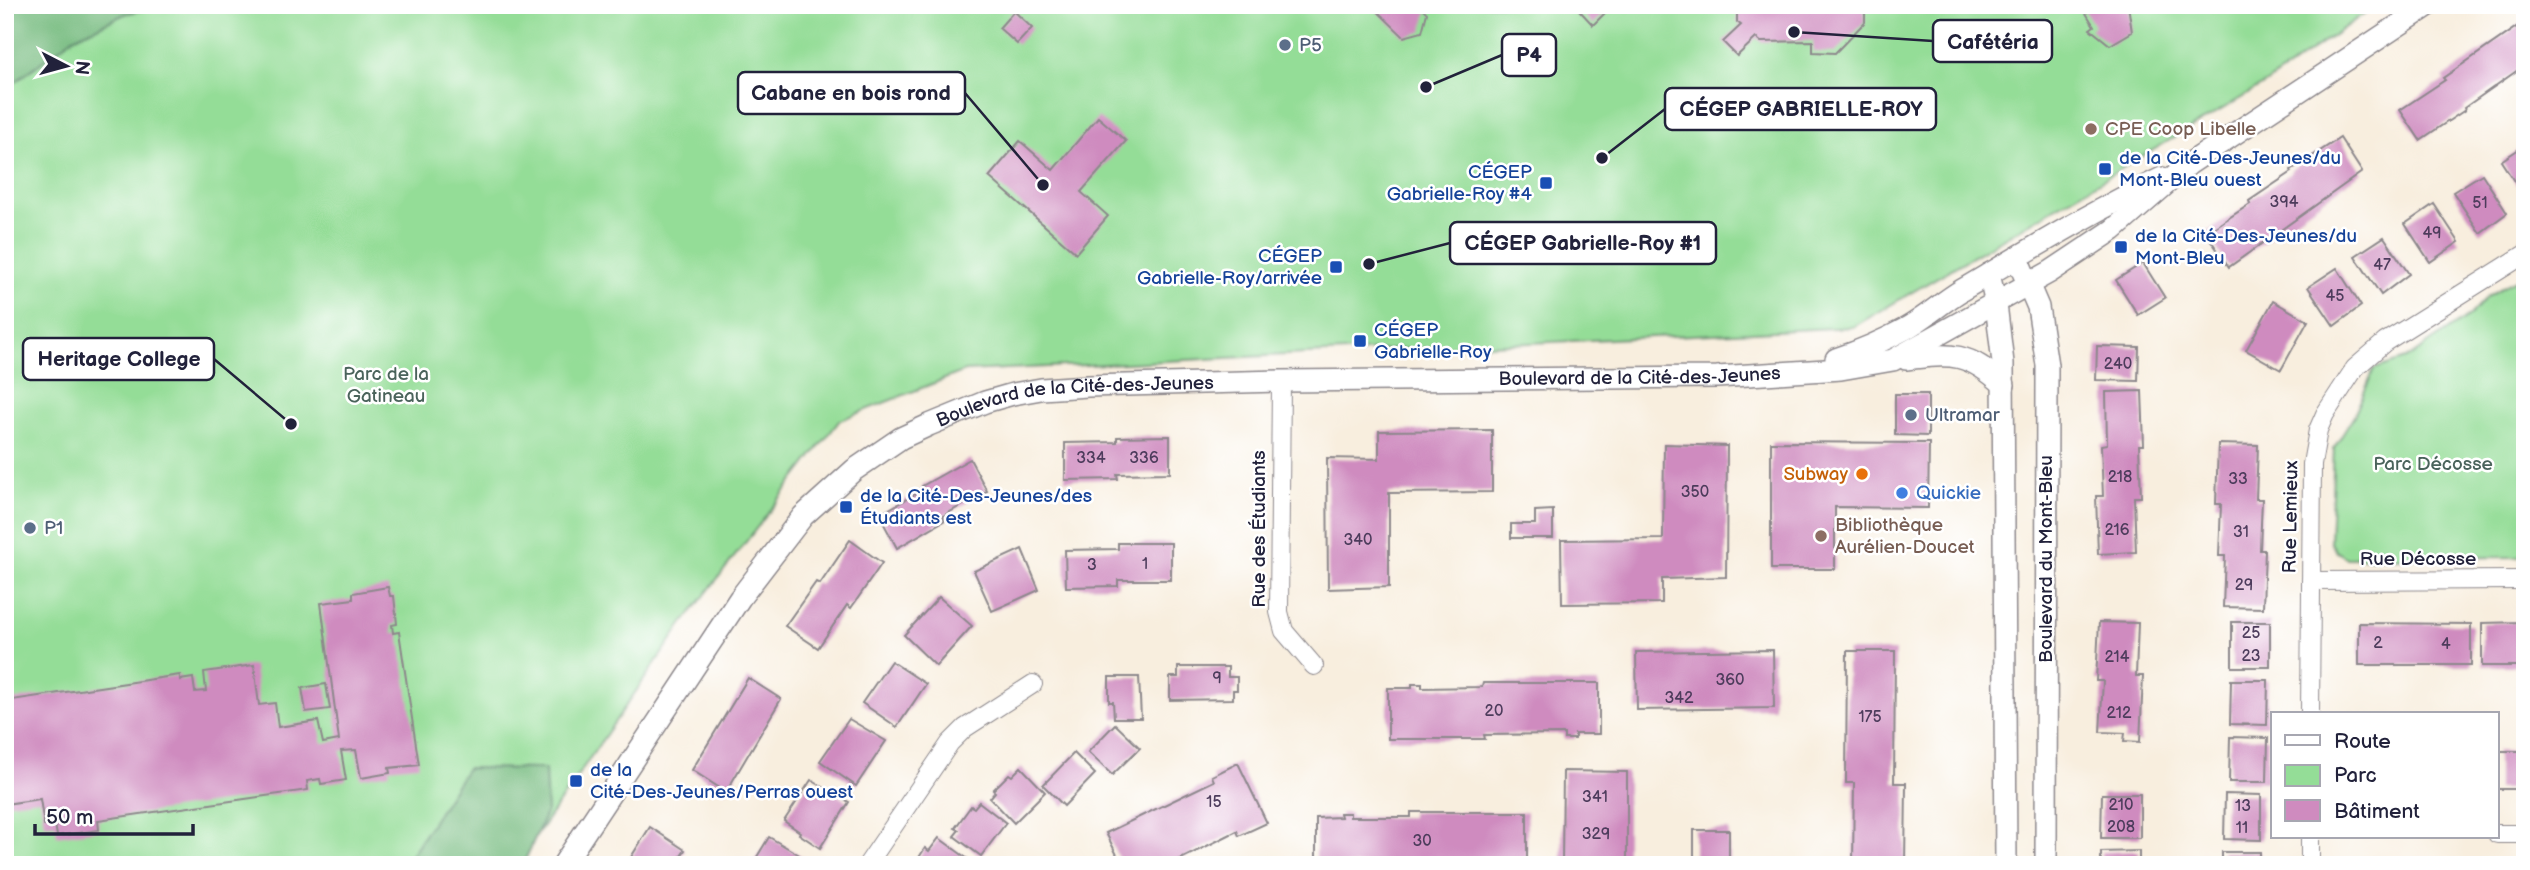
<svg xmlns="http://www.w3.org/2000/svg" width="2530" height="870" viewBox="0 0 2530 870" font-family="'Balsamiq Sans',sans-serif">
  <rect width="100%" height="100%" fill="#fff"/>
  <filter id="ink" filterUnits="userSpaceOnUse"><feTurbulence type="fractalNoise" baseFrequency=".0143" numOctaves="2"/><feDisplacementMap in="SourceGraphic" scale="14" xChannelSelector="R" yChannelSelector="G"/><feConvolveMatrix kernelMatrix="1 2 1 2 8 2 1 2 1" color-interpolation-filters="sRGB"/></filter>
  <filter id="wash" filterUnits="userSpaceOnUse"><feTurbulence type="fractalNoise" baseFrequency=".00686" numOctaves="4" result="noise"/><feDisplacementMap in="SourceGraphic" scale="28" xChannelSelector="R" yChannelSelector="G"/><feGaussianBlur stdDeviation="1.57" result="paint"/><feColorMatrix in="noise" values="0 0 0 0 0 0 0 0 0 0 0 0 0 0 0 0 0 1.4 0 .05"/><feComposite in="paint" operator="in"/></filter>
  <g filter="url(#wash)">
    <rect width="100%" height="100%" fill="#f8eede"/>
    <g fill="#94dd97" stroke="#5b8069" stroke-width="2">
      <path d="M5 5H2376L2265 84 1853 327 965 371 840 420 681 626 516 865H5Z"/>
      <path d="M2525 274V557L2347 558 2336 551 2330 542 2334 448 2354 416 2374 369 2406 359 2470 315 2488 296Z"/>
    </g>
    <g fill="#77bc80" stroke="#4c6f5e" stroke-width="2">
      <path d="M5 5H163L125 14 73 38 5 90Z"/>
      <path d="M467 768 545 769 547 811 523 865H405Z"/>
    </g>
    <g id="blocks">
      <g fill="#cf8bbf">
        <path d="M1371 5H1430L1423 9 1427 13 1422 32 1404 37Z"/>
        <path d="M1584 5H1603L1608 10 1593 25 1579 10Z"/>
        <path d="M1737 5H1865V22L1835 53 1813 52V41L1761 42 1756 38 1737 56 1723 42 1741 25 1737 22Z"/>
        <path d="M2081 5H2122L2123 8 2128 5 2132 32 2110 45 2090 29 2094 26Z"/>
        <path d="M1014 11 1032 28 1017 44 999 28Z"/>
        <path d="M2525 21V65L2464 108 2465 110 2420 140 2400 110 2445 80 2443 78Z"/>
        <path d="M1098 117 1126 141 1081 192 1108 216 1076 253 989 177 1020 141 1053 170Z"/>
        <path d="M2340 138 2362 172 2229 267 2206 233 2250 204 2249 201 2292 172 2291 170Z"/>
        <path d="M2525 145V198L2501 161Z"/>
        <path d="M2482 174 2507 213 2480 233 2453 192Z"/>
        <path d="M2434 204 2459 242 2430 262 2405 224Z"/>
        <path d="M2384 237 2409 274 2381 295 2355 256Z"/>
        <path d="M2143 263 2165 298 2138 315 2116 280Z"/>
        <path d="M2337 268 2361 306 2334 326 2308 287Z"/>
        <path d="M2273 301 2308 321 2281 370 2246 350Z"/>
        <path d="M2097 346 2139 347 2138 381 2096 380Z"/>
        <path d="M2142 391 2144 445H2139L2141 497H2134L2136 552 2098 554 2096 496H2103L2101 445 2107 444 2106 392Z"/>
        <path d="M1895 394H1928V436L1895 435Z"/>
        <path d="M1492 430V492L1389 493V587L1328 589 1327 458 1379 459V431Z"/>
        <path d="M1170 436V473L1117 474 1118 479 1065 480V443L1117 442V437Z"/>
        <path d="M1771 442 1929 443 1928 508 1835 507V569H1771Z"/>
        <path d="M1664 444 1727 446 1726 577 1662 579V603L1562 604 1561 540 1663 539Z"/>
        <path d="M2218 444 2258 445 2256 499H2262L2260 550H2265L2263 608 2223 607 2225 556H2219L2221 504H2216Z"/>
        <path d="M970 459 987 491 943 516 945 520 897 548 879 515 924 489 922 486Z"/>
        <path d="M1553 510V538H1511V524H1535V511Z"/>
        <path d="M850 540 882 563 851 608 847 605 818 648 785 626 816 582 820 584Z"/>
        <path d="M1118 543H1171V580H1118V586L1066 587 1065 550 1118 549Z"/>
        <path d="M1022 549 1039 590 992 611 974 571Z"/>
        <path d="M388 587 390 596H394L397 624 392 625 393 633 399 632 419 765 389 768 390 773 361 778 356 750 341 751 346 780 321 784 320 779 307 781 308 790 98 820 99 830 57 836 55 824 44 825 40 799 5 804V701L180 675V680L193 678 195 692 206 691 204 672 254 665 259 705 275 703 278 727 318 721 323 743 339 740 321 603 353 599V593Z"/>
        <path d="M939 597 972 626 936 666 904 635Z"/>
        <path d="M2099 622 2138 623 2136 676H2143L2140 742 2124 741 2125 733 2100 732 2103 681H2096Z"/>
        <rect x="2232" y="622" width="38" height="45"/>
        <path d="M2525 622V666H2482V623Z"/>
        <path d="M2359 623 2471 624V665H2359Z"/>
        <path d="M1773 650 1774 708 1637 710 1636 652Z"/>
        <path d="M1847 651H1895L1894 783H1906L1905 865H1853L1854 783H1846Z"/>
        <path d="M891 661 926 684 897 727 862 703Z"/>
        <path d="M1178 667H1228V677H1237V690H1233V699L1170 700V677H1178Z"/>
        <path d="M1109 677H1139L1141 718H1114L1113 702H1109Z"/>
        <path d="M748 678 781 699 726 792 692 770Z"/>
        <path d="M2231 680H2268L2267 725 2230 724Z"/>
        <path d="M1483 683H1599V734H1575V739H1564V734L1484 735 1485 739H1388V688H1412V684H1422V688L1482 687Z"/>
        <path d="M326 684 330 709 306 712 302 688Z"/>
        <path d="M849 719 886 741 856 786 820 761Z"/>
        <path d="M1115 724 1140 748 1112 775 1088 752Z"/>
        <path d="M2230 737 2268 738 2267 782H2229Z"/>
        <rect x="2497" y="751" width="28" height="38"/>
        <path d="M1074 753 1095 774 1064 806 1043 785Z"/>
        <path d="M1238 763 1267 823 1239 836 1237 831 1169 865H1122L1106 833 1214 781 1212 776Z"/>
        <path d="M1021 767 1045 792 1014 823 990 798 995 792 993 790 1009 774 1012 776Z"/>
        <path d="M1563 771 1627 772V865H1562Z"/>
        <path d="M811 780 849 802 820 848 799 834 800 832 784 821Z"/>
        <path d="M2102 794H2140V838H2101Z"/>
        <path d="M2225 794 2261 795V840L2224 839Z"/>
        <path d="M979 802 1006 823 981 856 954 836 959 830 955 828 971 806 974 808Z"/>
        <path d="M1411 812H1527V864L1316 865V818L1341 817 1340 813H1350V817H1411Z"/>
        <path d="M650 827 685 850 675 865H626Z"/>
        <rect x="1694" y="830" width="35" height="35"/>
        <path d="M769 837 808 860 805 865H752Z"/>
        <path d="M939 838 972 862 970 865H919L922 861 918 859 925 848 929 851Z"/>
        <path d="M2139 851V865H2101V852Z"/>
        <rect x="2222" y="852" width="38" height="13"/>
      </g>
    </g>
  </g>
  <g filter="url(#ink)">
    <use href="#blocks" fill-opacity="0" stroke="#8d888c" stroke-width="2"/>
    <g fill="none" stroke-linecap="round" stroke-linejoin="round">
      <g stroke="#8d888c" stroke-width="20">
        <g id="minor">
          <path d="M1281 381 1279 612 1284 631 1314 666"/>
          <path d="M2311 581 2525 580"/>
          <path d="M2310 714 2312 464 2318 430 2325 414 2355 368 2385 342 2525 254"/>
          <path d="M2497 834H2525"/>
          <path d="M867 865 950 743 965 728 1033 684"/>
          <path d="M2310 865V837"/>
        </g>
      </g>
      <g stroke="#8d888c" stroke-width="24">
        <g id="tertiary">
          <path d="M2017 258 2038 307 2047 365 2046 865"/>
          <path d="M1989 274 1996 304 2003 363 2006 865"/>
          <path d="M1836 359C1860 351 1883 341 1905 329 1925 318 1942 302 1962 290 2028 251 2093 211 2162 178"/>
          <path d="M1906 359C1952 353 1968 352 2004 385"/>
          <path id="s1" d="M563 865 740 598 803 516 854 470 901 438 929 425 985 402 1013 394 1041 389 1088 386 1281 381 1717 377 1841 369 1893 360 2050 272 2113 230 2189 164 2429 5"/>
        </g>
      </g>
      <use href="#minor" stroke="#fff" stroke-width="18"/>
      <use href="#tertiary" stroke="#fff" stroke-width="21"/>
    </g>
  </g>
  <g fill="#5c6f8a" stroke="#fff" stroke-width="2.5">
    <circle cx="1285" cy="45" r="7"/>
    <circle cx="1911" cy="415" r="7"/>
    <circle cx="30" cy="528" r="7"/>
  </g>
  <g fill="#8d6e63" stroke="#fff" stroke-width="2.5">
    <circle cx="2091" cy="129" r="7"/>
    <circle cx="1821" cy="536" r="7"/>
  </g>
  <g fill="#1a4fb4" stroke="#fff" stroke-width="2.5">
    <rect x="2098" y="162" width="14" height="14" rx="3.5"/>
    <rect x="1539" y="176" width="14" height="14" rx="3.5"/>
    <rect x="2114" y="240" width="14" height="14" rx="3.5"/>
    <rect x="1329" y="260" width="14" height="14" rx="3.5"/>
    <rect x="1353" y="334" width="14" height="14" rx="3.5"/>
    <rect x="839" y="500" width="14" height="14" rx="3.5"/>
    <rect x="569" y="774" width="14" height="14" rx="3.5"/>
  </g>
  <circle fill="#e8710a" stroke="#fff" stroke-width="2.5" cx="1862" cy="474" r="7"/>
  <circle fill="#3f7fe0" stroke="#fff" stroke-width="2.5" cx="1902" cy="493" r="7"/>
  <g text-anchor="middle" dominant-baseline="central" stroke-width="5" stroke-linejoin="round" paint-order="stroke">
    <g font-size="16" fill="#4d3c5c">
      <text x="2284" y="202">394</text>
      <text x="2480" y="203">51</text>
      <text x="2432" y="233">49</text>
      <text x="2382" y="265">47</text>
      <text x="2335" y="296">45</text>
      <text x="2118" y="364">240</text>
      <text x="1091" y="458">334</text>
      <text x="1144" y="458">336</text>
      <text x="2120" y="477">218</text>
      <text x="2238" y="479">33</text>
      <text x="1695" y="492">350</text>
      <text x="2117" y="530">216</text>
      <text x="2241" y="532">31</text>
      <text x="1358" y="540">340</text>
      <text x="1145" y="564">1</text>
      <text x="1092" y="565">3</text>
      <text x="2244" y="585">29</text>
      <text x="2251" y="633">25</text>
      <text x="2378" y="643">2</text>
      <text x="2446" y="644">4</text>
      <text x="2251" y="656">23</text>
      <text x="2117" y="657">214</text>
      <text x="1217" y="678">9</text>
      <text x="1730" y="680">360</text>
      <text x="1679" y="698">342</text>
      <text x="1494" y="711">20</text>
      <text x="2119" y="713">212</text>
      <text x="1870" y="717">175</text>
      <text x="1595" y="797">341</text>
      <text x="1214" y="802">15</text>
      <text x="2121" y="805">210</text>
      <text x="2243" y="806">13</text>
      <text x="2121" y="827">208</text>
      <text x="2242" y="828">11</text>
      <text x="1596" y="834">329</text>
      <text x="1422" y="841">30</text>
    </g>
    <g font-size="19" fill="#4e5e75" stroke="#fff" text-anchor="start">
      <text x="1299" y="45">P5</text>
      <text x="1925" y="415">Ultramar</text>
      <text x="44" y="528">P1</text>
    </g>
    <g font-size="19" fill="#785e54" stroke="#fff" text-anchor="start">
      <text x="2105" y="129">CPE Coop Libelle</text>
      <text x="1835" y="525">Bibliothèque<tspan x="1835" dy="22">Aurélien-Doucet</tspan></text>
    </g>
    <g font-size="19" fill="#164399" stroke="#fff" text-anchor="start">
      <text x="2119" y="158">de la Cité-Des-Jeunes/du<tspan x="2119" dy="22">Mont-Bleu ouest</tspan></text>
      <text x="1532" y="172" text-anchor="end">CÉGEP<tspan x="1532" dy="22">Gabrielle-Roy #4</tspan></text>
      <text x="2135" y="236">de la Cité-Des-Jeunes/du<tspan x="2135" dy="22">Mont-Bleu</tspan></text>
      <text x="1322" y="256" text-anchor="end">CÉGEP<tspan x="1322" dy="22">Gabrielle-Roy/arrivée</tspan></text>
      <text x="1374" y="330">CÉGEP<tspan x="1374" dy="22">Gabrielle-Roy</tspan></text>
      <text x="860" y="496">de la Cité-Des-Jeunes/des<tspan x="860" dy="22">Étudiants est</tspan></text>
      <text x="590" y="770">de la<tspan x="590" dy="22">Cité-Des-Jeunes/Perras ouest</tspan></text>
    </g>
    <g font-size="19" fill="#4a635b" stroke="#fff">
      <text x="386" y="374">Parc de la<tspan x="386" dy="22">Gatineau</tspan></text>
      <text x="2433" y="464">Parc Décosse</text>
    </g>
    <g font-size="19" fill="#22223b" stroke="#fff">
      <text stroke="none"><textPath href="#s1" startOffset="1297">Boulevard de la Cité-des-Jeunes</textPath></text>
      <text stroke="none"><textPath href="#s1" startOffset="730">Boulevard de la Cité-des-Jeunes</textPath></text>
      <text transform="translate(2291 517) rotate(-89)">Rue Lemieux</text>
      <text transform="translate(1259 529) rotate(-90)">Rue des Étudiants</text>
      <text transform="translate(2046 559) rotate(-90)">Boulevard du Mont-Bleu</text>
      <text x="2418" y="559">Rue Décosse</text>
    </g>
    <g font-size="19" fill="#c56008" stroke="#fff" text-anchor="end">
      <text x="1848" y="474">Subway</text>
    </g>
    <g font-size="19" fill="#366cbe" stroke="#fff" text-anchor="start">
      <text x="1916" y="493">Quickie</text>
    </g>
  </g>
  <path fill="none" stroke="#22223b" stroke-width="2.5" d="M1794 32L1933 41M1426 87L1502 55M1043 185L965 93M1602 158L1665 109M1369 264L1450 243M291 424L214 359"/>
  <g fill="#22223b" stroke="#fff" stroke-width="2.5">
    <circle cx="1794" cy="32" r="7"/>
    <circle cx="1426" cy="87" r="7"/>
    <circle cx="1043" cy="185" r="7"/>
    <circle cx="1602" cy="158" r="7"/>
    <circle cx="1369" cy="264" r="7"/>
    <circle cx="291" cy="424" r="7"/>
  </g>
  <g fill="#fff" stroke="#22223b" stroke-width="2.5">
    <rect x="1933" y="20" width="119" height="42" rx="7"/>
    <rect x="1502" y="34" width="54" height="42" rx="7"/>
    <rect x="738" y="72" width="227" height="42" rx="7"/>
    <rect x="1665" y="88" width="271" height="42" rx="7"/>
    <rect x="1450" y="222" width="266" height="42" rx="7"/>
    <rect x="23" y="338" width="191" height="42" rx="7"/>
  </g>
  <g font-size="21" text-anchor="middle" font-weight="bold" fill="#22223b">
    <text x="1993" y="49">Cafétéria</text>
    <text x="1529" y="62">P4</text>
    <text x="851" y="100">Cabane en bois rond</text>
    <text x="1801" y="116">CÉGEP GABRIELLE-ROY</text>
    <text x="1583" y="250">CÉGEP Gabrielle-Roy #1</text>
    <text x="119" y="366">Heritage College</text>
  </g>
  <rect width="2530" height="870" fill="none" stroke="#fff" stroke-width="28"/>
  <rect x="2271" y="712" width="228" height="126" fill="#ffffff" stroke="#a7a7b1" stroke-width="2"/>
  <rect x="2285" y="735" width="35" height="10" fill="#ffffff" stroke="#a7a7b1" stroke-width="2"/>
  <text x="2334" y="748" font-size="21" fill="#22223b">Route</text>
  <rect x="2285" y="765" width="35" height="21" fill="#94dd97" stroke="#a7a7b1" stroke-width="2"/>
  <text x="2334" y="782" font-size="21" fill="#22223b">Parc</text>
  <rect x="2285" y="800" width="35" height="21" fill="#cf8bbf" stroke="#a7a7b1" stroke-width="2"/>
  <text x="2334" y="818" font-size="21" fill="#22223b">Bâtiment</text>
  <g transform="translate(66 66) rotate(96)" stroke="#ffffff" stroke-width="5" paint-order="stroke">
  <path d="M0-5L12 26L0 18L-12 26Z" fill="#22223b"/>
  <text y="-10" font-size="19" font-weight="bold" text-anchor="middle" fill="#22223b">N</text>
  </g>
  <path d="M35 824v10h158v-10" fill="none" stroke="#22223b" stroke-width="3.5"/>
  <text x="46" y="824" font-size="21" fill="#22223b" stroke="#ffffff" stroke-width="5" paint-order="stroke">50 m</text>
</svg>
